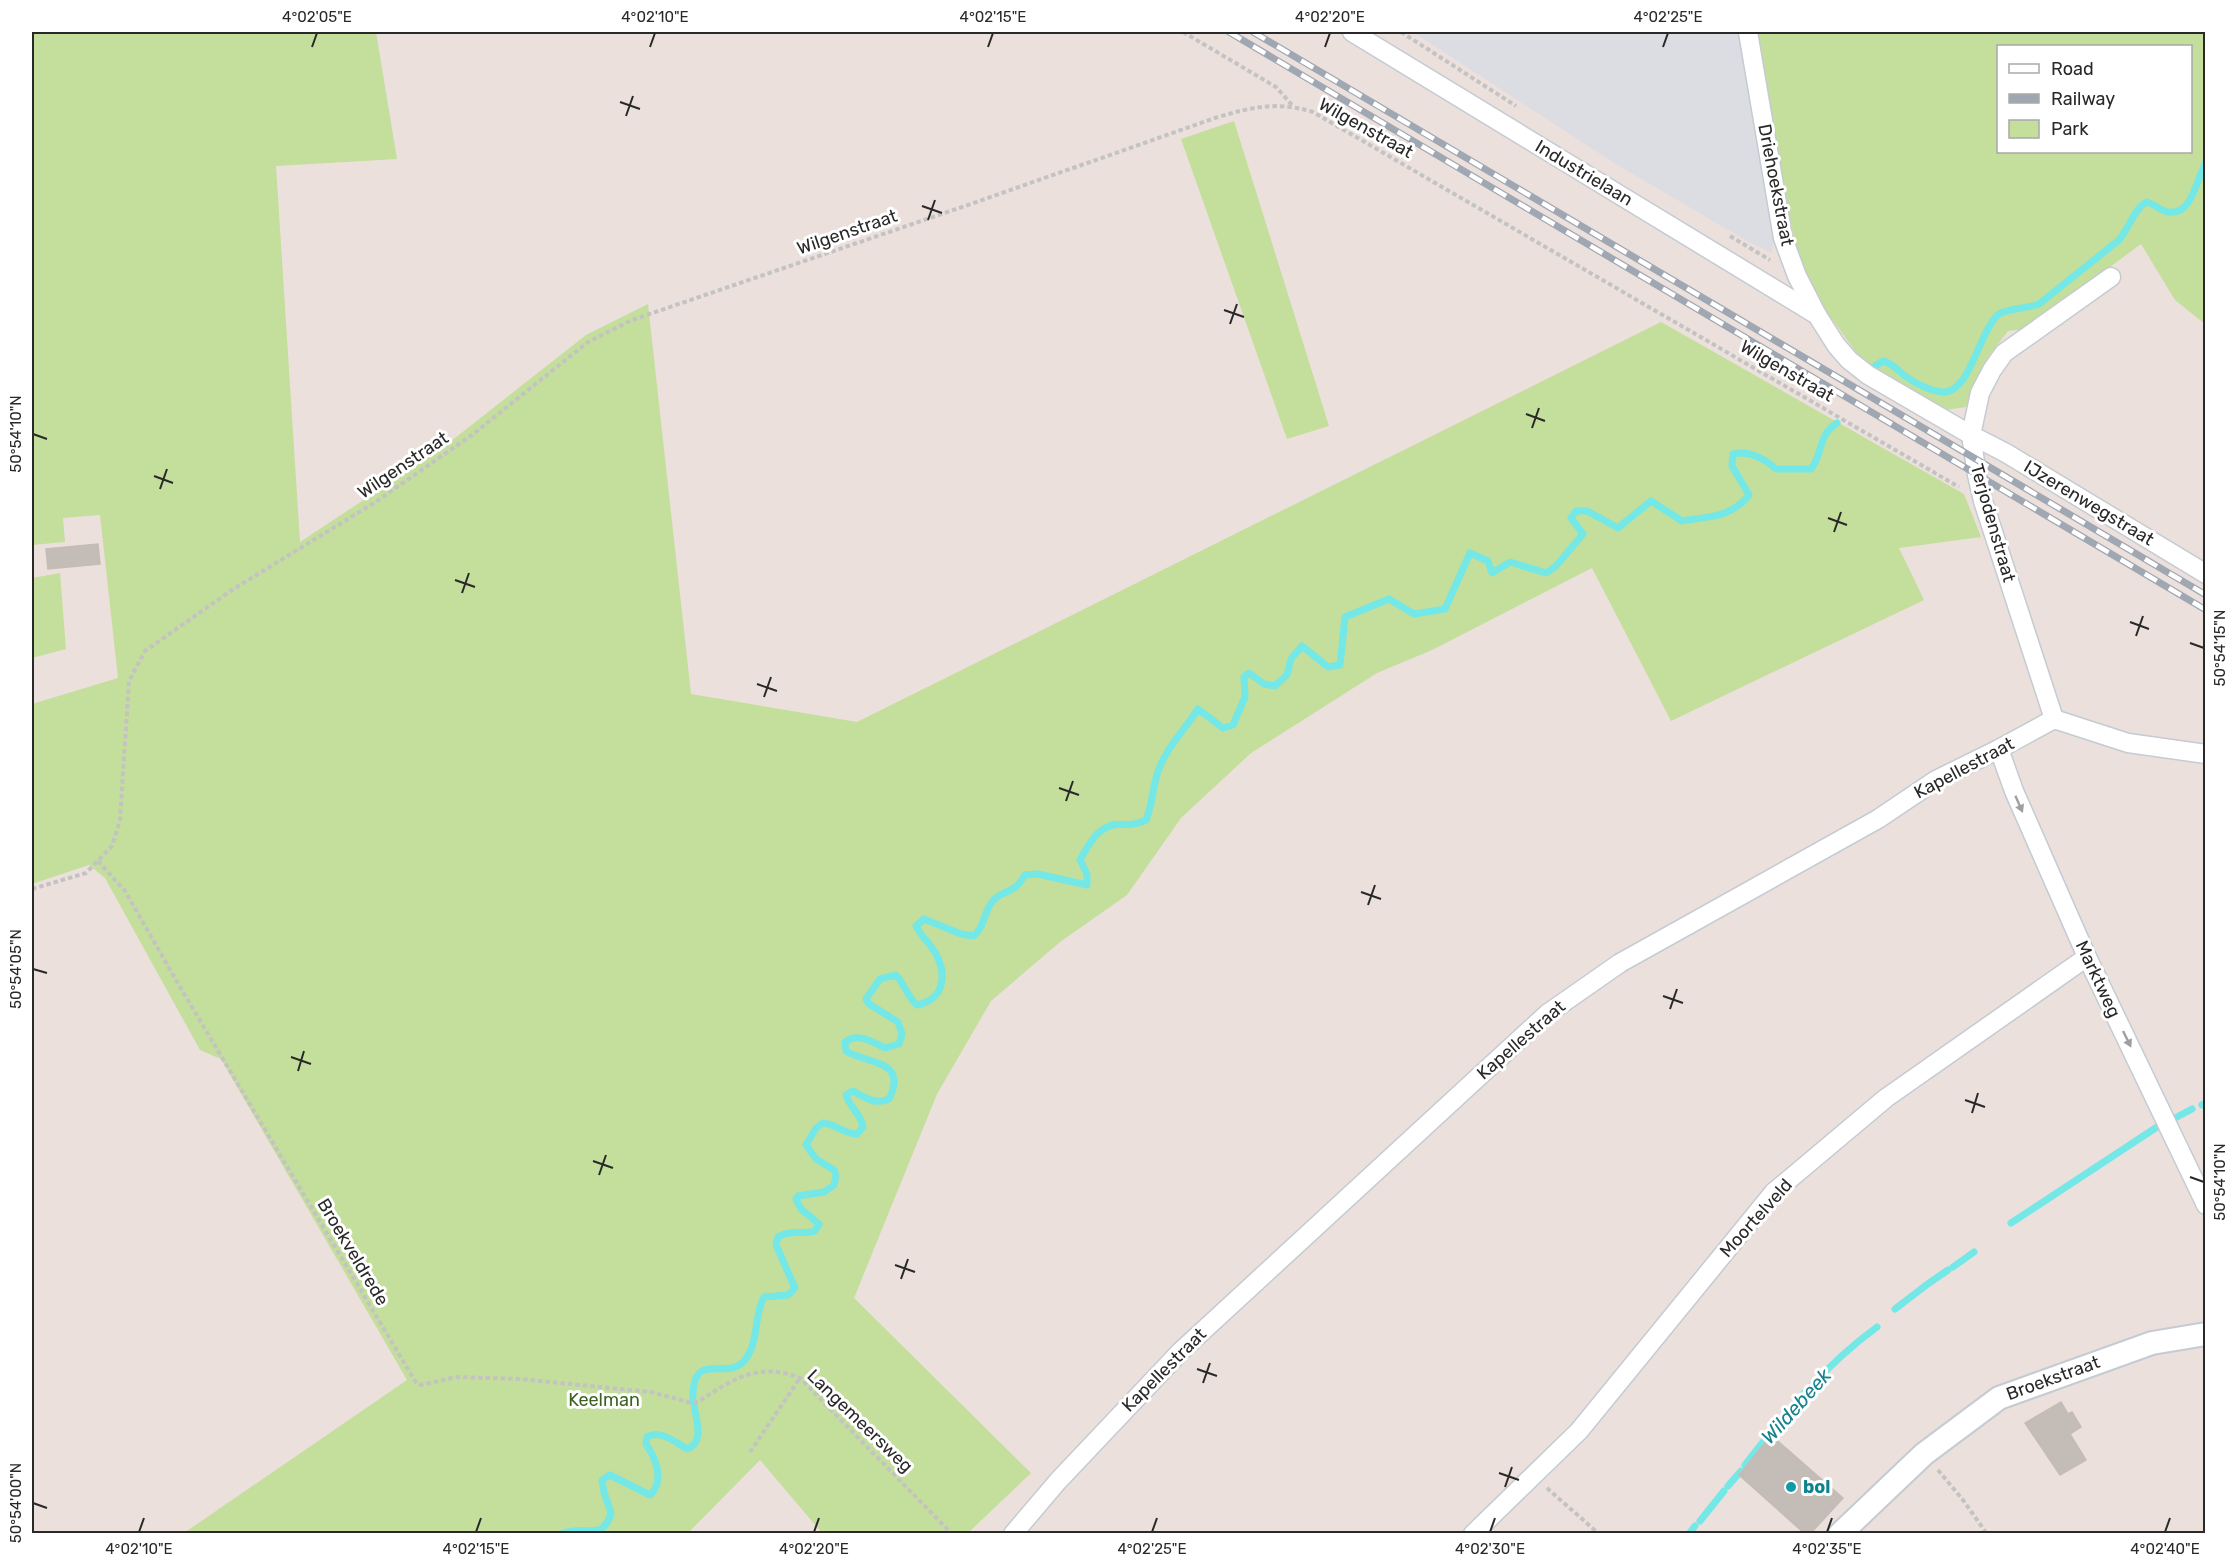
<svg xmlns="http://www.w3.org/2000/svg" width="2237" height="1565" viewBox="0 0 2237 1565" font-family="Rubik,sans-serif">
  <rect width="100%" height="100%" fill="#ebe0dc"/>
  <path fill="#dcdce3" d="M1413 32H1738L1773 241 1772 253 1749 242 1614 163Z"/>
  <g fill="#c4de9b" fill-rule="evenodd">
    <path d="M32 32H376L397 159 276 166 300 542 441 449 586 335 648 304 691 694 857 722 1661 322 1964 494 1981 537 1899 548 1924 600 1671 721 1592 568 1432 650 1377 673 1251 753 1181 818 1127 895 1060 942 991 1001 937 1094 854 1298 1031 1473 968 1533H822L760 1460 688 1533H184L407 1380 221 1059 200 1050 105 878 89 865 32 884V704L118 678 100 515 63 518 65 542 32 545Z"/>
    <path d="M1756 32H2205V324L2175 300 2141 244 2026 329 2008 331 1988 357 1966 407 1946 410 1906 389 1861 359 1813 293 1795 244ZM1998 46H2190V152H1998Z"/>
    <path d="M1234 121 1329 426 1287 439 1181 139Z"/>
    <path d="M60 573 66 649 32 658V578Z"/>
  </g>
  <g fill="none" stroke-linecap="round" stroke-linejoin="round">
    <g stroke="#74e7e7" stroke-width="7">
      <path d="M1874 367 1883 361C1894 364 1897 370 1905 376 1915 383 1932 392 1943 392 1970 394 1979 330 1999 314 2006 309 2029 308 2039 304L2119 240C2128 230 2135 207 2147 202 2154 204 2161 211 2168 212 2193 216 2196 178 2206 163"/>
      <path d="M2202 1105 2206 1103"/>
      <path d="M2175 1118 2192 1109"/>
      <path d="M2011 1223 2157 1127"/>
      <path d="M1953 1267 1974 1252"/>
      <path d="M1895 1309 1929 1283 1948 1270"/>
      <path d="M693 1401C691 1349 724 1380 742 1363 760 1346 753 1316 764 1297L788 1295 795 1288 776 1245 778 1237C790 1229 803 1235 815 1231L819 1224 801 1209 796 1199 798 1196 824 1192 834 1185 836 1176 834 1170 816 1159 806 1145 816 1128 823 1123C836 1124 844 1134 857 1134L863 1127C861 1114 850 1108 846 1095L853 1091C866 1098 875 1105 889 1099 908 1060 870 1065 846 1051L845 1042C858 1032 873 1042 885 1048L899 1044 902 1034 898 1022 869 1004 866 999 880 979 896 975C905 985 907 996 917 1005 949 998 947 967 930 945 925 939 920 934 916 926L924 919 961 934 974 936C985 926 983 914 992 902 1002 889 1013 896 1025 875L1038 874 1087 885V874L1080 860C1087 847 1097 828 1113 825 1127 823 1131 827 1146 820 1153 804 1152 786 1159 769 1167 747 1185 729 1198 709L1223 728 1233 725 1245 697 1244 677 1249 673 1264 684 1275 686 1287 675 1291 659 1302 646 1328 667 1340 665 1345 617 1389 599 1414 614 1445 609 1470 553 1488 561 1492 573 1510 562 1546 573 1556 566 1583 534 1571 518 1576 511H1587L1618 528 1651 501 1682 521C1709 516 1731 518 1749 495L1732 466 1733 454C1749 450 1765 459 1776 469H1811C1824 452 1817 436 1837 423"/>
      <path d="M1745 1465C1785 1413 1825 1365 1877 1327"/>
      <path d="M1728 1486 1741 1471"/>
      <path d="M1700 1521 1724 1491"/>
      <path d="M562 1534C582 1524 603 1543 611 1513L604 1492 602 1480 610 1475 650 1495C665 1481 656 1459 646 1444L647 1437C660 1429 675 1442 687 1449 705 1443 696 1419 694 1405"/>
      <path d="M1689 1534 1695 1526"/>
    </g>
  </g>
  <g fill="#c3bcb7" stroke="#c6bcb6" stroke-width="1.5">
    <path d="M98 544 100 564 48 569 46 549Z"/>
    <path d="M2061 1402 2068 1414 2072 1412 2081 1427 2070 1434 2086 1460 2060 1475 2025 1423Z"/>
    <path d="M1771 1435 1843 1498 1811 1533H1804L1739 1475Z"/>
  </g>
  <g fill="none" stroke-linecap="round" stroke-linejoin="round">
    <g stroke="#c4cbd2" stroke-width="21">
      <g id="minor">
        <path d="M1352 32 1817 315"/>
        <path d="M1748 32 1783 238 1797 276 1817 315 1836 345 1849 360 1868 375 1971 435 2006 453 2206 574"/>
        <path d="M2054 719 1983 501 1977 475 1971 435 1980 393 1992 370 2004 353 2111 277"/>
        <path d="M1999 749 2014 791 2087 957 2206 1205"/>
        <path d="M1013 1534 1058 1481 1181 1351 1547 1014 1620 963 1878 819 1936 780 1999 749 2054 719 2128 743 2206 754"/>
        <path d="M1473 1534 1579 1431 1774 1192 1886 1098 2087 957"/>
      </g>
    </g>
    <g stroke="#c4cbd2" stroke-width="26">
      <path id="tertiary" d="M1840 1534 1924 1454 1999 1398 2152 1343 2206 1334"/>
    </g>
    <g stroke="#c3c3c3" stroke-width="4" stroke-dasharray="4.5 3" stroke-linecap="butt">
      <path d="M1183 32 1276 87 1292 105"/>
      <path d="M1401 32 1516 106"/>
      <path d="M1730 236 1770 260"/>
      <path d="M98 861 125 891 180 987 415 1381 421 1385 456 1377 520 1379 651 1392 692 1403 698 1402C731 1380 759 1361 800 1378L952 1534"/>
      <path d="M32 889 86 873 112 846 120 820 129 681 145 651 232 590 374 503 472 435 588 342 632 320 965 206 1218 117C1252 107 1278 101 1313 112L1959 487"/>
      <path d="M750 1452 800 1378"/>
      <path d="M1938 1470 1963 1500 1987 1534"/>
      <path d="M1547 1488 1599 1534"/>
    </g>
    <use href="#minor" stroke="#fff" stroke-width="18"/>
    <use href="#tertiary" stroke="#fff" stroke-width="22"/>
    <g stroke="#9fa7b3" stroke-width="7">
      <g id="rail">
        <path d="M1229 32 2206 610"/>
        <path d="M1253 32 2206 595"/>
      </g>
    </g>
    <use href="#rail" stroke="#fff" stroke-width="4.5" stroke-dasharray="14" stroke-linecap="butt"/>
  </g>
  <defs><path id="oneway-solid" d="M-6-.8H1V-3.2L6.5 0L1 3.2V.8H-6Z" transform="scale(1.5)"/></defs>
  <g fill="#9f9f9f">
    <use href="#oneway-solid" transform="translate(2019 804) rotate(66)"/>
    <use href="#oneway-solid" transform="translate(2127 1039) rotate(64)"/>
  </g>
  <path fill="none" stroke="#292929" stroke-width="2" d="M312 47 317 33M650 47 655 33M988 47 993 33M1325 47 1330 33M1663 47 1668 33M620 102 640 109M626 116 633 96M922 206 942 213M928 220 935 200M1224 310 1244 317M1230 324 1237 304M1526 414 1545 421M1532 428 1539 408M33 434 47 439M154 476 173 483M160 489 167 469M1828 518 1847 525M1834 532 1841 512M455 580 475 587M462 593 469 573M2130 622 2149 629M2136 636 2143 616M2190 643 2204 648M757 684 777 691M764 697 771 677M1059 788 1079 795M1066 801 1073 781M1361 892 1381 899M1368 905 1375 885M33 969 47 973M1663 996 1683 1003M1670 1009 1677 989M291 1057 311 1064M298 1071 304 1051M1965 1100 1985 1107M1972 1113 1978 1093M593 1161 613 1168M599 1175 606 1155M2190 1177 2204 1182M895 1265 915 1272M901 1279 908 1259M1197 1369 1217 1376M1203 1383 1210 1363M1499 1473 1519 1480M1505 1487 1512 1467M33 1503 47 1508M139 1532 144 1518M476 1532 481 1518M814 1532 819 1518M1152 1532 1157 1518M1490 1532 1495 1518M1827 1532 1832 1518M2165 1532 2170 1518"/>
  <circle fill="#0f9aa8" stroke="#fff" stroke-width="2" cx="1791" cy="1487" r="6"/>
  <g text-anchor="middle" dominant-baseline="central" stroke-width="6" stroke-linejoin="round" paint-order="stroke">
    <g font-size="18" fill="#292929" stroke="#fff">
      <text transform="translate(1366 128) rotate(29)">Wilgenstraat</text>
      <text transform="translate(1584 173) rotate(31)">Industrielaan</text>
      <text transform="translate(1776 185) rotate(79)">Driehoekstraat</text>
      <text transform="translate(847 232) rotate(-19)">Wilgenstraat</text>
      <text transform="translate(1787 371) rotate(30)">Wilgenstraat</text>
      <text transform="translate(403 465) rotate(-34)">Wilgenstraat</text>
      <text transform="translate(2089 503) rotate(31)">IJzerenwegstraat</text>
      <text transform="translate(1993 523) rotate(74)">Terjodenstraat</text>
      <text transform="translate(1964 768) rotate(-28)">Kapellestraat</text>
      <text transform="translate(2098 979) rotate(65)">Marktweg</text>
      <text transform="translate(1521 1040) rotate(-41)">Kapellestraat</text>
      <text transform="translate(1756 1218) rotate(-48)">Moortelveld</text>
      <text transform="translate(353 1252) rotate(59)">Broekveldrede</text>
      <text transform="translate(1164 1370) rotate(-45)">Kapellestraat</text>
      <text transform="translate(2053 1378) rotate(-20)">Broekstraat</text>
      <text transform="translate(860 1421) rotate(44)">Langemeersweg</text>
    </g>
    <g font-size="18" fill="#3e621e" stroke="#fff">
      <text x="604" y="1400">Keelman</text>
    </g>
    <g font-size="18" font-weight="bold" fill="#0d838f" stroke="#fff" text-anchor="start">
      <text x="1803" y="1487">bol</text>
    </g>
    <g font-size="20" font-style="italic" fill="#15828c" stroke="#fff">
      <text transform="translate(1796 1406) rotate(-48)">Wildebeek</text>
    </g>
  </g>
  <rect width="2237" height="1565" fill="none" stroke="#ffffff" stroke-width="66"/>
  <rect x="1997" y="45" width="195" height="108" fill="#ffffff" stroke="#a9a9a9" stroke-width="1.5"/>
  <rect x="2009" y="64" width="30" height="9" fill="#ffffff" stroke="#a9a9a9" stroke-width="1.5"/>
  <text x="2051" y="75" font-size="18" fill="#292929">Road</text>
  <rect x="2009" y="94" width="30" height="9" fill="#9fa7b3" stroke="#a9a9a9" stroke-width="1.5"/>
  <text x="2051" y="105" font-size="18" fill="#292929">Railway</text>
  <rect x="2009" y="120" width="30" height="18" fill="#c4de9b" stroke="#a9a9a9" stroke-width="1.5"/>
  <text x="2051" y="135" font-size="18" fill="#292929">Park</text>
  <rect x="33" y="33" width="2171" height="1499" fill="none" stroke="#292929" stroke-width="2"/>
  <g font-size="15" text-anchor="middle" fill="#292929">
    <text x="317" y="22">4°02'05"E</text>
    <text x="655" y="22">4°02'10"E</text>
    <text x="993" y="22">4°02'15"E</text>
    <text x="1330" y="22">4°02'20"E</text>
    <text x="1668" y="22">4°02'25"E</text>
    <text transform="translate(16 434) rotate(-90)" y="5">50°54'10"N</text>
    <text transform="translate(2220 648) rotate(-90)" y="5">50°54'15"N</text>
    <text transform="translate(16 969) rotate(-90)" y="5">50°54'05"N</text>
    <text transform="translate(2220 1182) rotate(-90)" y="5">50°54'10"N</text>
    <text transform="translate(16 1503) rotate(-90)" y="5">50°54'00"N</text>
    <text x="139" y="1554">4°02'10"E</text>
    <text x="476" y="1554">4°02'15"E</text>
    <text x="814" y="1554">4°02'20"E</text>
    <text x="1152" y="1554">4°02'25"E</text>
    <text x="1490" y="1554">4°02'30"E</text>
    <text x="1827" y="1554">4°02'35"E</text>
    <text x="2165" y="1554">4°02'40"E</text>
  </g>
</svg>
